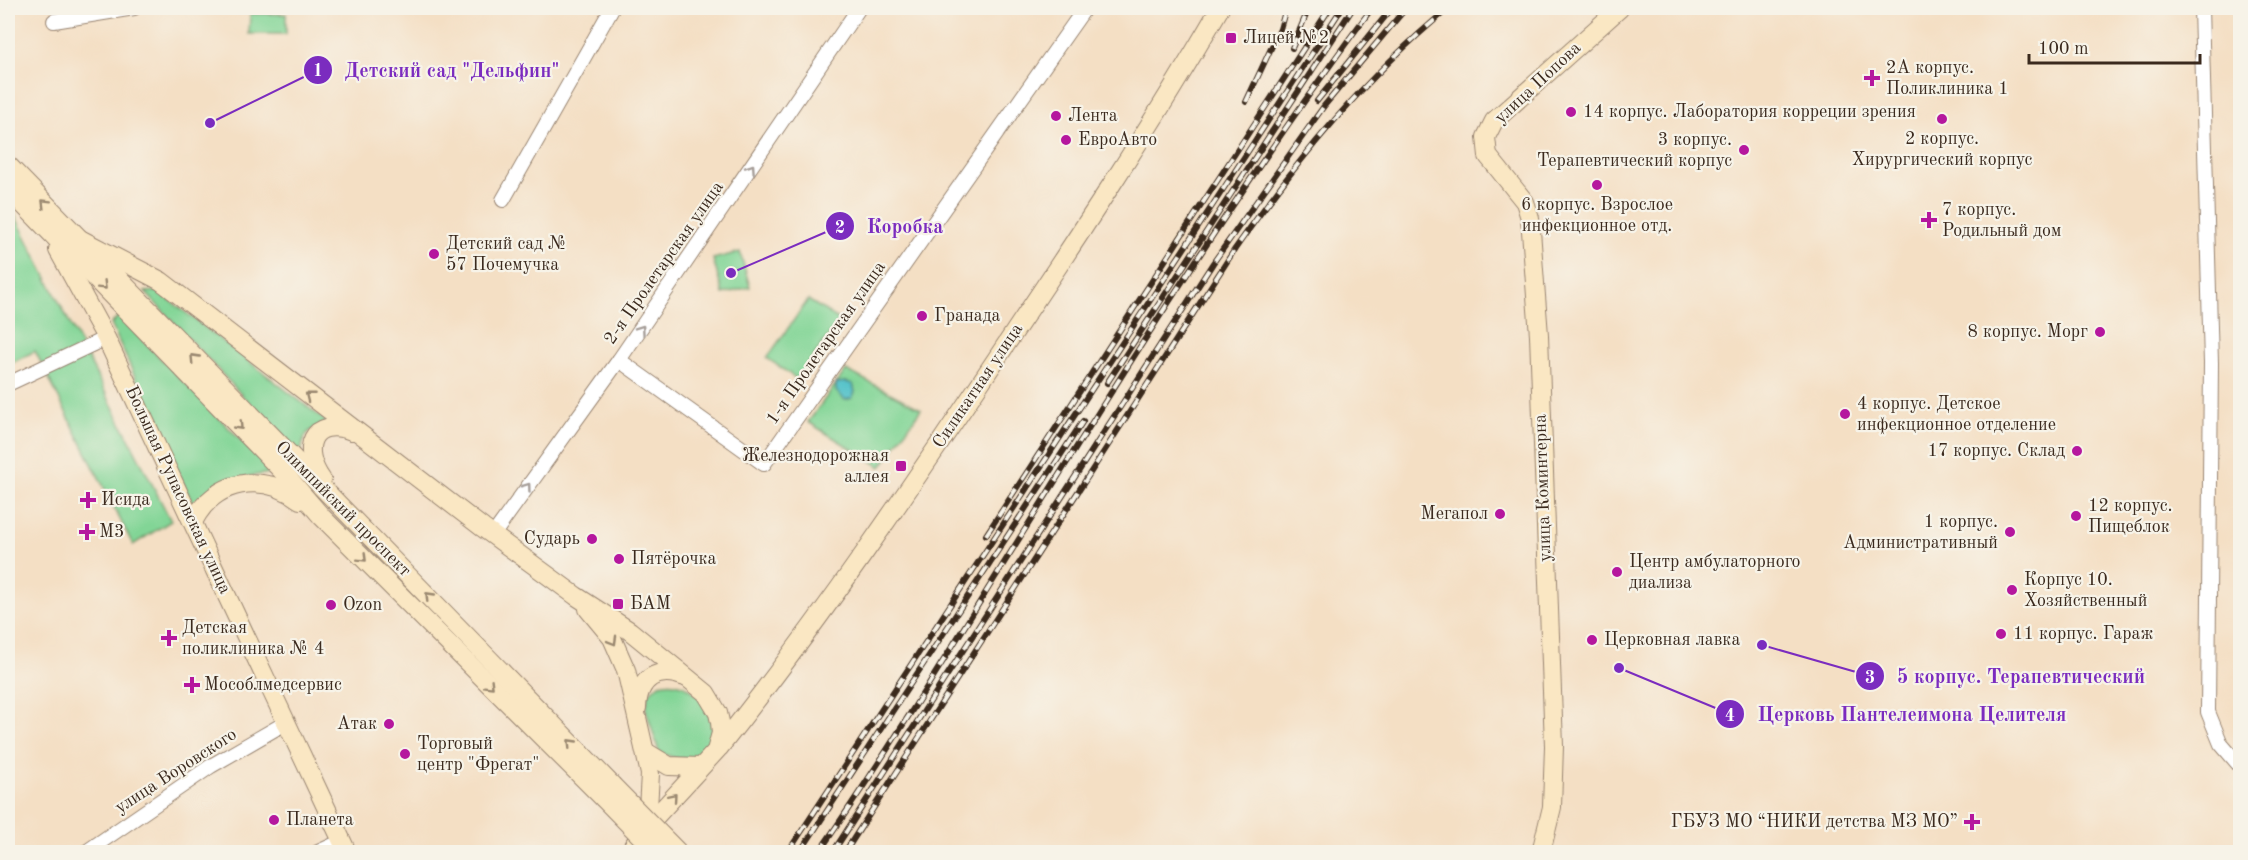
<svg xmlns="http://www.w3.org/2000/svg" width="2248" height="860" viewBox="0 0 2248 860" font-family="'Old Standard TT',serif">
  <rect width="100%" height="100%" fill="#f7f3e8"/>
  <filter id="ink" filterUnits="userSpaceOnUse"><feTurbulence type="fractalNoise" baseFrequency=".0167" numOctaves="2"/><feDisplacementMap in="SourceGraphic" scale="12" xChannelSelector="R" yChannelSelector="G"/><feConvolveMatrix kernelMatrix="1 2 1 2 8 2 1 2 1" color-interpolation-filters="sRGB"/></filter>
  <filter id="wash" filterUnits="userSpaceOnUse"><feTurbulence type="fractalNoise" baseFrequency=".008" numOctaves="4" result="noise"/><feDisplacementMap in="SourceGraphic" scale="24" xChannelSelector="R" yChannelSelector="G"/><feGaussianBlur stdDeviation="1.35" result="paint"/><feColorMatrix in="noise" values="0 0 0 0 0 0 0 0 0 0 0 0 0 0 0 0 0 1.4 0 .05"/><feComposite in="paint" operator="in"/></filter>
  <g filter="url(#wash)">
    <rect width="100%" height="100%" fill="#f4dfc4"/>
    <g fill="#82d596" stroke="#5e805a" stroke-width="1.5">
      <path d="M250 14H286V34H249Z"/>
      <path d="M8 202 171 521 133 545 35 351 8 365V308L14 305 8 293Z"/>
      <path d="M740 252 750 287 723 294 713 259Z"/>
      <path d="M158 291 327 422C305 432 304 433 300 457L145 292Z"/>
      <path d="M808 300 840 320 797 379 767 358Z"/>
      <path d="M119 316 273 473 249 476 195 509 111 324Z"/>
      <path d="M846 370 921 409 881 467 808 422Z"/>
      <path d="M659 684C717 668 742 790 659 752L646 710 648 694Z"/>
    </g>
    <path fill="#56c3ca" stroke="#487674" stroke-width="1.5" d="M846 382 853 384 855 392 852 398 845 400 836 391V383Z"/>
  </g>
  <g filter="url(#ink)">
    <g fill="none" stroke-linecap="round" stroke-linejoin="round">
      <g stroke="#988471" stroke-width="16">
        <g id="street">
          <path d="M2201 8 2211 363 2208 712 2221 744 2240 766"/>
          <path d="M54 21 134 8"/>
          <path d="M503 200 612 8"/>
          <path d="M619 360 764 464 1085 8"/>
          <path d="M8 384 106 338"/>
          <path d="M493 535 619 360 859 8"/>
          <path d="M86 852 211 766 287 722"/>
          <path d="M318 852 342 841"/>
        </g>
      </g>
      <g stroke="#988471" stroke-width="20">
        <g id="secondary">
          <path d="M8 165 612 785"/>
          <path d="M8 189 283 472 322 517 603 798"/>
          <path d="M82 240 161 281 483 528 576 596 630 631 706 693 718 713 720 722 721 733 716 751 647 826 629 852"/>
          <path d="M58 250 106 338 347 852"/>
          <path d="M322 480C300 449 311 416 352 431"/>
          <path d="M193 522C215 479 263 472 300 500"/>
          <path d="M588 609 612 638 626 670 650 774 647 826"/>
          <path d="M637 708C638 678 658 666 685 677"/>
          <path d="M719 748C821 620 913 484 1003 349 1078 237 1153 124 1220 8"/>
          <path d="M646 752 669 766 700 767"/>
          <path d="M1541 852 1552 807 1554 746 1539 335 1530 218 1525 202 1488 156 1486 137 1494 121 1620 8"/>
        </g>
      </g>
      <use href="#street" stroke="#fff" stroke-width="14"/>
      <use href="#secondary" stroke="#fae7c3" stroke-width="18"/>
      <g stroke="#3b2a1e" stroke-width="6">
        <g id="rail">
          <path d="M1292 48 1309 8"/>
          <path d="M1317 101 1392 8"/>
          <path d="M1246 102 1280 29 1286 8"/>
          <path d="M1107 383 1353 8"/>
          <path d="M986 535 1330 8"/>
          <path d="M788 852 1342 8"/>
          <path d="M800 852 1083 421"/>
          <path d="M819 852C893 745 960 633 1029 523 1138 348 1249 173 1372 8"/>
          <path d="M833 852 1213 263 1324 106 1406 8"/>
          <path d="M845 852 1235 249C1298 159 1364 78 1449 8"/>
        </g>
      </g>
      <use href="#rail" stroke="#f7f3e8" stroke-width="4" stroke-dasharray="11" stroke-linecap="butt"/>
      <g stroke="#988471" stroke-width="20" stroke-linecap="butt">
        <g id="secondary-bridge">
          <path d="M612 785 678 852"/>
          <path d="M603 798 656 852"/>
        </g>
      </g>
      <use href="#secondary-bridge" stroke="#fae7c3" stroke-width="18"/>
    </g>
    <defs><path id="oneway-chevron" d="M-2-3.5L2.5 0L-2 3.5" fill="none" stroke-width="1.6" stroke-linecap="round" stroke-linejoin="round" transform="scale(1.5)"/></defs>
    <g stroke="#a79f9a">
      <use href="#oneway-chevron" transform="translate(751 168) rotate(-56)"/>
      <use href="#oneway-chevron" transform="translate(641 329) rotate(-55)"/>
      <use href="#oneway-chevron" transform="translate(527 487) rotate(-54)"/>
    </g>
    <g stroke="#9a8870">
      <use href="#oneway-chevron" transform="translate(45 203) rotate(-135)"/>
      <use href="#oneway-chevron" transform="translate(103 286) rotate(45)"/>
      <use href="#oneway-chevron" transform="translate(194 358) rotate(-134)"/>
      <use href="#oneway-chevron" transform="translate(309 396) rotate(-142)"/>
      <use href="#oneway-chevron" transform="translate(239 426) rotate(46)"/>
      <use href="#oneway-chevron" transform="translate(363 558) rotate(45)"/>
      <use href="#oneway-chevron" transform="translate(429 596) rotate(-134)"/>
      <use href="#oneway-chevron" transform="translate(613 641) rotate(60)"/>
      <use href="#oneway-chevron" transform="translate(490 685) rotate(45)"/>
      <use href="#oneway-chevron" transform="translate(571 743) rotate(-134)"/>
      <use href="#oneway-chevron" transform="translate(673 797) rotate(-49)"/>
    </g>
  </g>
  <g fill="#b5179e" stroke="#f7f3e8" stroke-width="2">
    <rect x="1225" y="32" width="12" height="12" rx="3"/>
    <path d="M1869 69h6v6h6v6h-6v6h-6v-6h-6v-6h6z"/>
    <circle cx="1571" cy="112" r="6"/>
    <circle cx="1056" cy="116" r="6"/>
    <circle cx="1942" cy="119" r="6"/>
    <circle cx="1066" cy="140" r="6"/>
    <circle cx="1744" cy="150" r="6"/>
    <circle cx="1597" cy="185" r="6"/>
    <path d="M1926 211h6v6h6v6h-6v6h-6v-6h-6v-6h6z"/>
    <circle cx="434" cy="254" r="6"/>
    <circle cx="922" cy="316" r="6"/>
    <circle cx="2100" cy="332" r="6"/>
    <circle cx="1845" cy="414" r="6"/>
    <circle cx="2077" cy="451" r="6"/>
    <rect x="895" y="460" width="12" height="12" rx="3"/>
    <path d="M85 491h6v6h6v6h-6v6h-6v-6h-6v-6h6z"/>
    <circle cx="1500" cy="514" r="6"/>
    <circle cx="2076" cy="516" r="6"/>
    <path d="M84 523h6v6h6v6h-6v6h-6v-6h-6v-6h6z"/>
    <circle cx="2010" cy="532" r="6"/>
    <circle cx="592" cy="539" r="6"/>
    <circle cx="619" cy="559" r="6"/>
    <circle cx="1617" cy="572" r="6"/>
    <circle cx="2012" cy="590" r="6"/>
    <rect x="612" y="598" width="12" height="12" rx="3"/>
    <circle cx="331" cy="605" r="6"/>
    <circle cx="2001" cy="634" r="6"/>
    <path d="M166 629h6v6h6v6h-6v6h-6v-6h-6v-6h6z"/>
    <circle cx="1592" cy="640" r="6"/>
    <path d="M189 676h6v6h6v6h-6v6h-6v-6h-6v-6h6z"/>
    <circle cx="389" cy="724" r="6"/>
    <circle cx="405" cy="754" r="6"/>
    <circle cx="274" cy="820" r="6"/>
    <path d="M1969 813h6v6h6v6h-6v6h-6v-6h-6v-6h6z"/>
  </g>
  <g text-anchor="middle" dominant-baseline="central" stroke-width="4.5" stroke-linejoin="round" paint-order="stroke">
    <g font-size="18" fill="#3b2a1e" stroke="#f7f3e8" text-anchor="start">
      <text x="1243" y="38">Лицей №2</text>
      <text x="1886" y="68">2А корпус.<tspan x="1886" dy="21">Поликлиника 1</tspan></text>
      <text x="1583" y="112">14 корпус. Лаборатория корреции зрения</text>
      <text x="1068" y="116">Лента</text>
      <text x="1942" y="139" text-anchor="middle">2 корпус.<tspan x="1942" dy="21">Хирургический корпус</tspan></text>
      <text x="1078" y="140">ЕвроАвто</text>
      <text x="1732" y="140" text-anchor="end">3 корпус.<tspan x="1732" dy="21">Терапевтический корпус</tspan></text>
      <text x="1597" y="205" text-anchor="middle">6 корпус. Взрослое<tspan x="1597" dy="21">инфекционное отд.</tspan></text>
      <text x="1942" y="210">7 корпус.<tspan x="1942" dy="21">Родильный дом</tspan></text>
      <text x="446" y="244">Детский сад №<tspan x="446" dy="21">57 Почемучка</tspan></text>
      <text x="934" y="316">Гранада</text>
      <text x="2088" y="332" text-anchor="end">8 корпус. Морг</text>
      <text x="1857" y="404">4 корпус. Детское<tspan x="1857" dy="21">инфекционное отделение</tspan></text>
      <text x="2065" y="451" text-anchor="end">17 корпус. Склад</text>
      <text x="889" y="456" text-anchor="end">Железнодорожная<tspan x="889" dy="21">аллея</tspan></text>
      <text x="101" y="500">Исида</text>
      <text x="2088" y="506">12 корпус.<tspan x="2088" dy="21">Пищеблок</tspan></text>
      <text x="1488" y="514" text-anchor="end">Мегапол</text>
      <text x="1998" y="522" text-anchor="end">1 корпус.<tspan x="1998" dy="21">Административный</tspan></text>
      <text x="99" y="532">М3</text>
      <text x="580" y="539" text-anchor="end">Сударь</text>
      <text x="631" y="559">Пятёрочка</text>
      <text x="1629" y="562">Центр амбулаторного<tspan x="1629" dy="21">диализа</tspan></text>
      <text x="2024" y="580">Корпус 10.<tspan x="2024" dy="21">Хозяйственный</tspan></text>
      <text x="630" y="604">БАМ</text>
      <text x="343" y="605">Ozon</text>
      <text x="182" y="628">Детская<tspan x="182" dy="21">поликлиника № 4</tspan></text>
      <text x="2013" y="634">11 корпус. Гараж</text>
      <text x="1604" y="640">Церковная лавка</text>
      <text x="204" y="685">Мособлмедсервис</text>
      <text x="377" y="724" text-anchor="end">Атак</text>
      <text x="417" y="744">Торговый<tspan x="417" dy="21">центр "Фрегат"</tspan></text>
      <text x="286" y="820">Планета</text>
      <text x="1958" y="822" text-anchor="end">ГБУЗ МО “НИКИ детства МЗ МО”</text>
    </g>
    <g font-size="18" fill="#3b2a1e" stroke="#f7f3e8">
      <text transform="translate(1538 83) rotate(-43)">улица Попова</text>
      <text transform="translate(664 263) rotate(-55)">2-я Пролетарская улица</text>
      <text transform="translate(826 343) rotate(-55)">1-я Пролетарская улица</text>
      <text transform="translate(978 386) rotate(-56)">Силикатная улица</text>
      <text transform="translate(1543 488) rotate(-92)">улица Коминтерна</text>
      <text transform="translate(178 490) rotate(65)">Большая Рупасовская улица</text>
      <text transform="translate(343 509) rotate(45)">Олимпийский проспект</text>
      <text transform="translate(176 771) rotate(-33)">улица Воровского</text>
    </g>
  </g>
  <path fill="none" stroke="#7b2cbf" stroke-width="2" d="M210 123L318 70M731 273L840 226M1762 645L1870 676M1619 668L1730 714"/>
  <g fill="#7b2cbf" stroke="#f7f3e8" stroke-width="2">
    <circle cx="210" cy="123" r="6"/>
    <circle cx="731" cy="273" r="6"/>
    <circle cx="1762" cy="645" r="6"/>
    <circle cx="1619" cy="668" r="6"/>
    <circle cx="318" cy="70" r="15"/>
    <circle cx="840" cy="226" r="15"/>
    <circle cx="1870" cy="676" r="15"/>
    <circle cx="1730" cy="714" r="15"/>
  </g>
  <g font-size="18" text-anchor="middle" font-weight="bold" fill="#fff">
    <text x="318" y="76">1</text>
    <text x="840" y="233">2</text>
    <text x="1870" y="683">3</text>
    <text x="1730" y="721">4</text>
  </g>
  <g font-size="20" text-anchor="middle" font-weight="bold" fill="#7b2cbf" stroke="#f7f3e8" stroke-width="4.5" stroke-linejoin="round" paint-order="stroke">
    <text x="452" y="77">Детский сад "Дельфин"</text>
    <text x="905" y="233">Коробка</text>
    <text x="2021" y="683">5 корпус. Терапевтический</text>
    <text x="1912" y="721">Церковь Пантелеимона Целителя</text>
  </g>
  <rect width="2248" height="860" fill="none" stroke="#f7f3e8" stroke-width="30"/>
  <path d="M2029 54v9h171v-9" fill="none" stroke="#3b2a1e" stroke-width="3"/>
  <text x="2038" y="54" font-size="18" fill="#3b2a1e" stroke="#f7f3e8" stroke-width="4.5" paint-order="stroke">100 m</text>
</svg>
